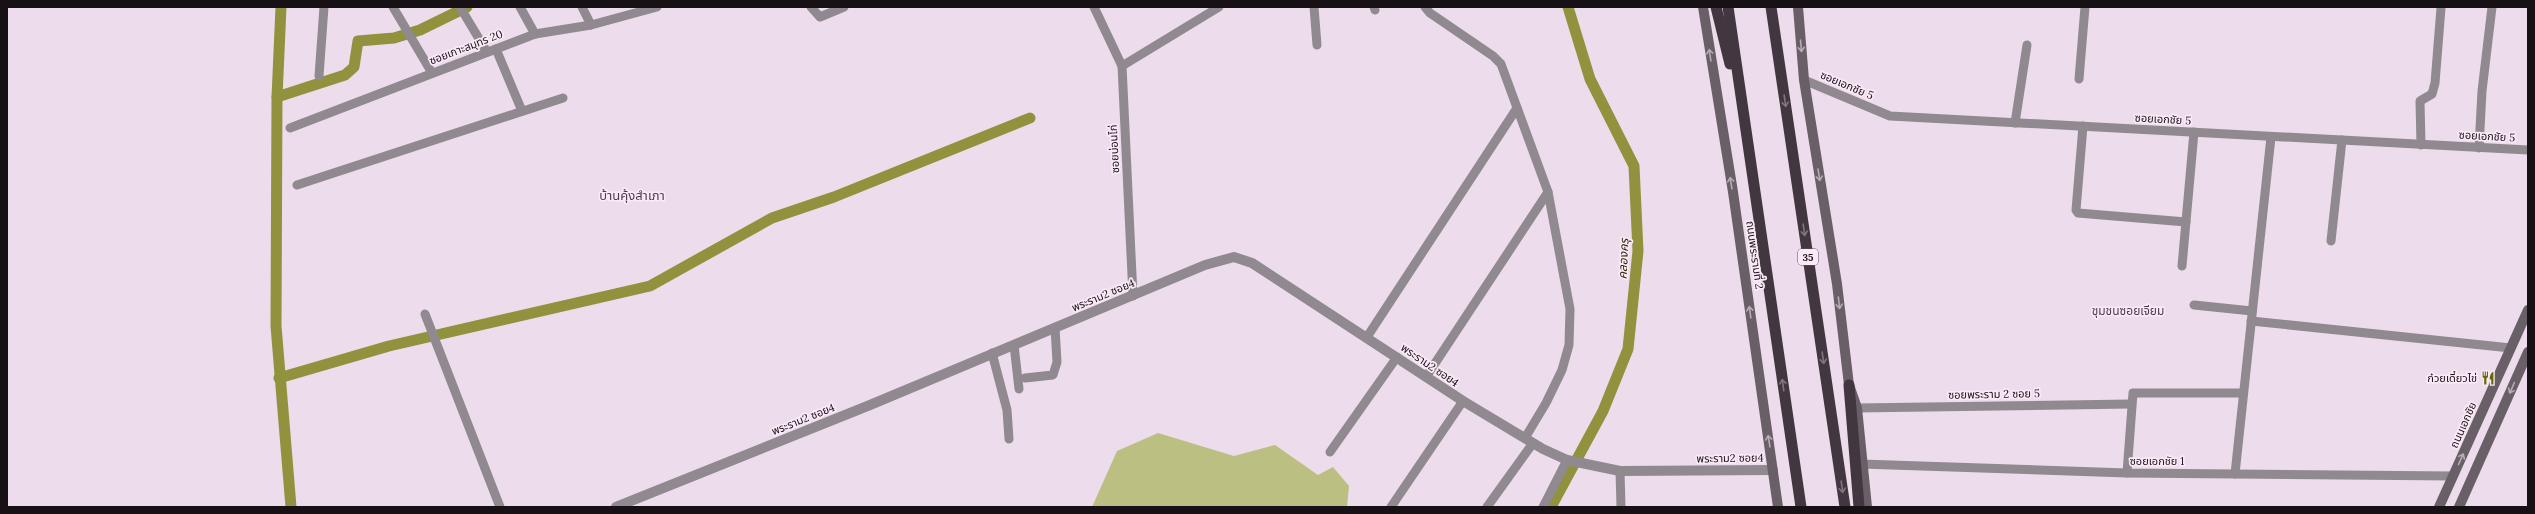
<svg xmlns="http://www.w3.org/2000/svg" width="2535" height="514" viewBox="0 0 2535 514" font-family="Lora,'Noto Sans Thai',serif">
  <rect width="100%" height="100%" fill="#eddceb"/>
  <path fill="#bcbf82" d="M1158 433 1234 456 1275 445 1318 475 1333 467 1349 486 1347 507H1092L1117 451Z"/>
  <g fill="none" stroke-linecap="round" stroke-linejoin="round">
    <g stroke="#90923d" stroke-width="11">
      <path d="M277 97 281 7"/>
      <path d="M279 378 389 346 650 286 772 218 834 197 1030 118"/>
      <path d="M291 507 276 326 277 97 345 75 354 67 358 41 394 38 420 30 467 7"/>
      <path d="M1551 507 1603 411 1628 349 1638 251 1634 166 1590 79 1568 7"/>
    </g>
    <g stroke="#90898f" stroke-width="9">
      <path d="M393 7 432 73"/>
      <path d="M460 7 487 52"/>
      <path d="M520 7 535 34"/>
      <path d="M582 7 591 25"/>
      <path d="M811 7 820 17 844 7"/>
      <path d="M1094 7 1122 66 1133 296"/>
      <path d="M1314 7 1317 45"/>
      <path d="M1374 7 1375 10"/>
      <path d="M1425 7 1430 13 1493 56 1501 64 1548 192 1570 309 1569 345 1562 370 1546 403 1525 438"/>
      <path d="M496 49 522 111"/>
      <path d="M1122 66 1219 7"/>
      <path d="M319 76 324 7"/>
      <path d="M2079 79 2085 7"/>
      <path d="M1804 80 1890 116 2528 150"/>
      <path d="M2015 123 2027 45"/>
      <path d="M2083 126 2076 210 2078 213 2186 222"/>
      <path d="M290 128 535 34 591 25 657 7"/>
      <path d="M2421 145 2420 101 2432 94 2435 83 2441 8"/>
      <path d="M2479 148 2482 91 2492 7"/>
      <path d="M297 185 563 98"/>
      <path d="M2331 241 2342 140"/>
      <path d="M2182 266 2194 132"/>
      <path d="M2194 305 2252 311"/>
      <path d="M425 314 500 507"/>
      <path d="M2251 321 2511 348"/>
      <path d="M1367 337 1517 108"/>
      <path d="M1014 345 1019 389"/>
      <path d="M992 353 1007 410 1009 439"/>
      <path d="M1426 377 1548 192"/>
      <path d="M1025 378 1053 375 1057 362 1055 328"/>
      <path d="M1857 408 2131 404"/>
      <path d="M1330 452 1397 357"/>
      <path d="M1861 464 2127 473 2453 476"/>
      <path d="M1620 471 1621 507"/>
      <path d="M2127 473 2133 393H2243"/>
      <path d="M2235 474 2271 137"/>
      <path d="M1391 507 1463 401"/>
      <path d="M1487 507 1533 443"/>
      <path d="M1543 507 1567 460"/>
    </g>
    <path stroke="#90898f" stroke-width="10" d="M616 507 870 405 1205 265 1234 257 1252 263 1463 401 1543 449 1567 460 1620 471 1773 470"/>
    <g stroke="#685f67" stroke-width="10">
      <path d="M1703 7 1733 192 1778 507"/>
      <path d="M1798 7 1804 80 1837 284 1849 385 1857 408 1867 507"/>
      <path d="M2439 507 2528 310"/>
      <path d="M2459 507 2528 352"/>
    </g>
    <g stroke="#423640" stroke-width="11">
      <path d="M1716 7 1730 64"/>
      <path d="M1728 7 1801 507"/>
      <path d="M1771 7 1845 507"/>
      <path d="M1849 385 1859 507"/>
    </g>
  </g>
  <defs><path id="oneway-shaft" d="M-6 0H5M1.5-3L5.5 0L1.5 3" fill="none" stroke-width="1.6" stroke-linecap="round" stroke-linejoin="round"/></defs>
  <g stroke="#b8abb7">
    <use href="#oneway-shaft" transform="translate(1801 46) rotate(85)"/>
    <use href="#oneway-shaft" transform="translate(1710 55) rotate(-99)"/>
    <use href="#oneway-shaft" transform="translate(1819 175) rotate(81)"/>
    <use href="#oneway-shaft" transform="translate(1731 183) rotate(-99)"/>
    <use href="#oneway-shaft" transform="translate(1839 303) rotate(84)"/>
    <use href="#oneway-shaft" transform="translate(1750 312) rotate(-98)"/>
    <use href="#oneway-shaft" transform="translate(2512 388) rotate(114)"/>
    <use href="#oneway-shaft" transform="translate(1769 441) rotate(-99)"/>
    <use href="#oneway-shaft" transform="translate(2461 459) rotate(-66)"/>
  </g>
  <g stroke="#827580">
    <use href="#oneway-shaft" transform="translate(1785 101) rotate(82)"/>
    <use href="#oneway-shaft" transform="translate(1804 230) rotate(82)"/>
    <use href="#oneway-shaft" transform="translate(1823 358) rotate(82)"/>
    <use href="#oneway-shaft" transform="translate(1783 385) rotate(-98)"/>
    <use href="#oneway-shaft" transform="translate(1842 487) rotate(82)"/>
  </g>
  <defs>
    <g id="restaurant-bare" transform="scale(1.08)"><path d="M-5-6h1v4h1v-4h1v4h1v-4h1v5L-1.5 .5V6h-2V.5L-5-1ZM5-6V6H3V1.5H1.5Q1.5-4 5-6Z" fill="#676805" stroke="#faeaf8" stroke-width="2.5" paint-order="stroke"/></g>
  </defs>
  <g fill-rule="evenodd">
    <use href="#restaurant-bare" x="2488" y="378"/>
  </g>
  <g text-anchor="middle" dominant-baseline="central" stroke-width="3.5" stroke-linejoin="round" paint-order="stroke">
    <rect fill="#faeaf8" stroke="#5b525a" stroke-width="1" x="1798" y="249" width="20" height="16" rx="3"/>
    <g font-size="10" font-weight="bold" fill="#171116">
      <text x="1808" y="257">35</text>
    </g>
    <g font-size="11" fill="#171116" stroke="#faeaf8">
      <text transform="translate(466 47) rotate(-21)">ซอยเกาะสมุทร 20</text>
      <text transform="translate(1847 85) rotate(23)">ซอยเอกชัย 5</text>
      <text transform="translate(2163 119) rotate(3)">ซอยเอกชัย 5</text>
      <text transform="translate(2487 136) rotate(3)">ซอยเอกชัย 5</text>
      <text transform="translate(1114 149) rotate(-93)">ซอยบ่อนไก่</text>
      <text transform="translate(1755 255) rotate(82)">ถนนพระรามที่ 2</text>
      <text transform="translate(1103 295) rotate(-23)">พระราม2 ซอย4</text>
      <text transform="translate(1430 365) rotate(34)">พระราม2 ซอย4</text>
      <text transform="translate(1994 394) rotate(-1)">ซอยพระราม 2 ซอย 5</text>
      <text transform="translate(803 419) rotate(-22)">พระราม2 ซอย4</text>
      <text transform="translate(2463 425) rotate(-66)">ถนนเอกชัย</text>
      <text transform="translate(1730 458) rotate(-1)">พระราม2 ซอย4</text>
      <text x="2157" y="461">ซอยเอกชัย 1</text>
    </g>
    <g font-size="11" fill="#171116" stroke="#faeaf8" text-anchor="end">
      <text x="2477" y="378">ก๋วยเดี๋ยวไข่</text>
    </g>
    <g font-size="12" font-style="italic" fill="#2b2c06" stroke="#faeaf8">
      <text transform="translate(1623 259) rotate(-87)">คลองครุ</text>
    </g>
    <g font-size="12" fill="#4b3e4a" stroke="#faeaf8">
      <text x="2128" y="310">ชุมชนซอยเจียม</text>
    </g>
    <g font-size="13" fill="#4b3e4a" stroke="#faeaf8">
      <text x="632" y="195">บ้านคุ้งสำเภา</text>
    </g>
  </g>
  <rect width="2535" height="514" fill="none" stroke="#171116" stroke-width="16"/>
</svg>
